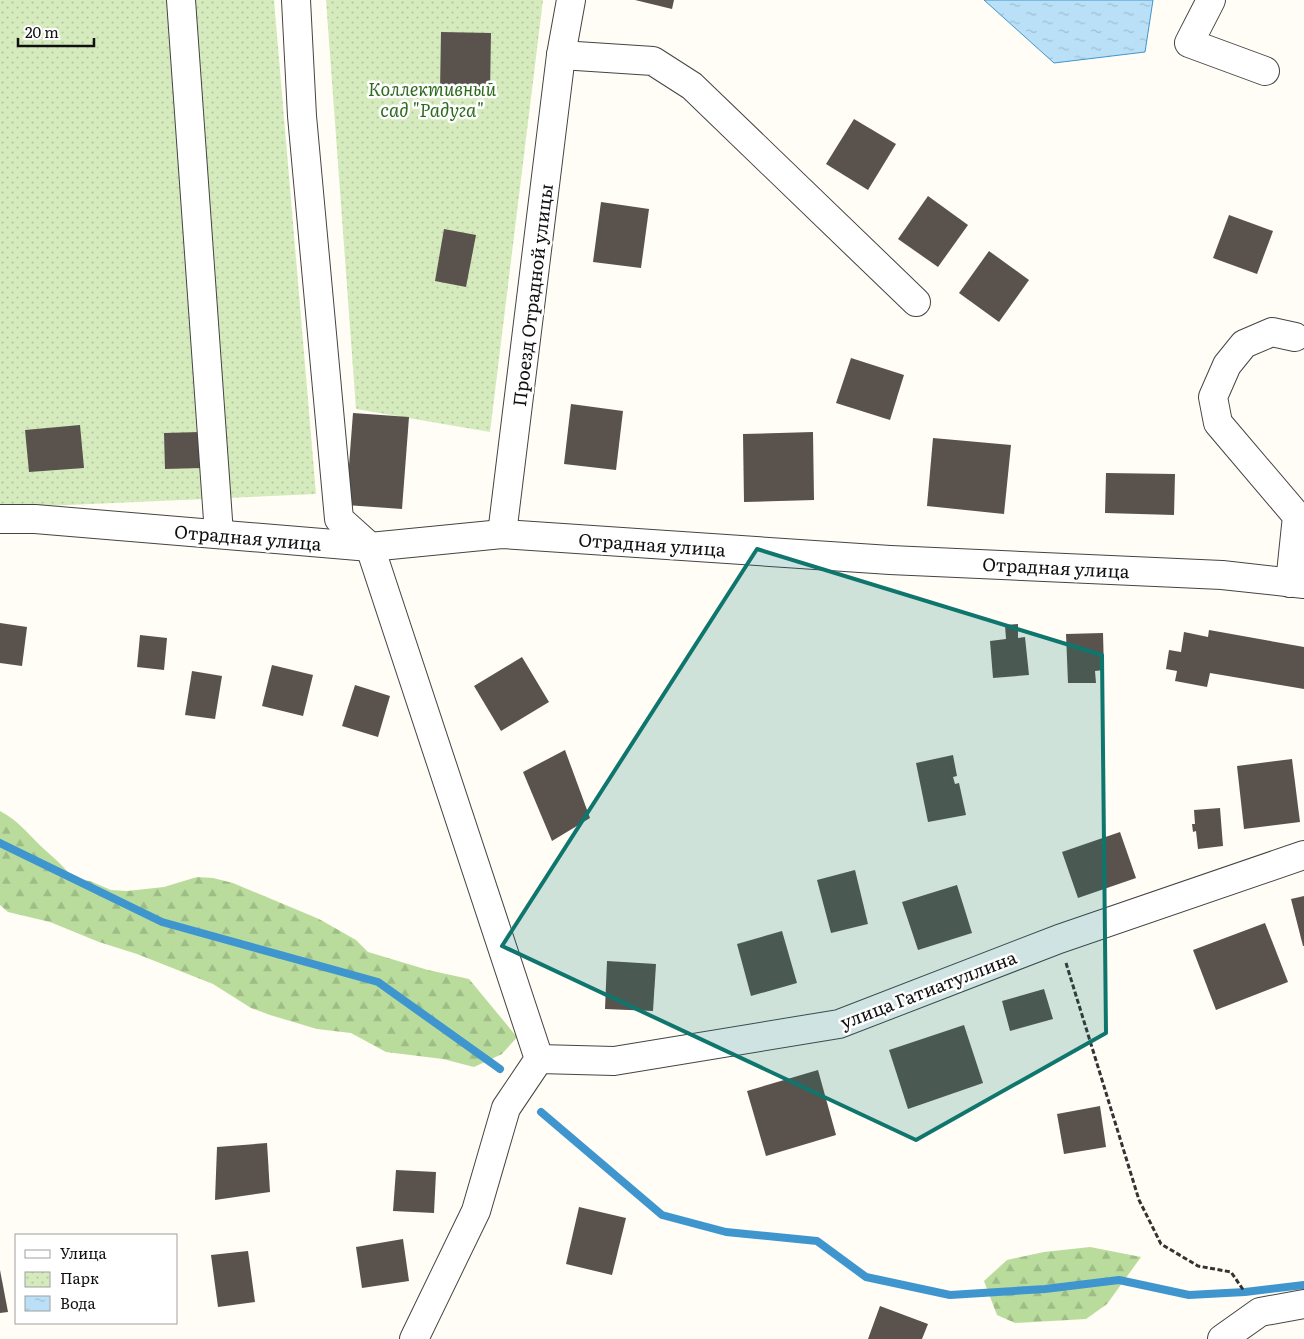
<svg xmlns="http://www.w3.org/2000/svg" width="1304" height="1339" viewBox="0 0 1304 1339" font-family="Literata,serif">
  <defs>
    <pattern id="forest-firs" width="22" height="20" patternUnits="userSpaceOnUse" patternTransform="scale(1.25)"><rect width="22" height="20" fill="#b9dc9c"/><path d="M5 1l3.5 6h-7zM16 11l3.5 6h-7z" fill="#9ebc85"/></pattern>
    <pattern id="park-dots" width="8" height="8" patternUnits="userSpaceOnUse" patternTransform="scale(1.25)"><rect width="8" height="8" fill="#d5ebbd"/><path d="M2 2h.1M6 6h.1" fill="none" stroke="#b6c8a1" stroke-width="1.8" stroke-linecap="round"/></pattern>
    <pattern id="water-ripples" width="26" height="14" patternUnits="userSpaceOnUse" patternTransform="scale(1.25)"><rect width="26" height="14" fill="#b9e0f7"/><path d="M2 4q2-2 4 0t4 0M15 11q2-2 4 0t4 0" fill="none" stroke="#9ebfd3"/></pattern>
  </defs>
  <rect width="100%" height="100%" fill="#fffdf5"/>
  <g fill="url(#forest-firs)">
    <path d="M0 811C19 821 30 836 45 850 57 861 64 866 73 879L90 881 111 890 127 891 164 887 197 877 213 878 233 883 319 919 356 940 368 952 428 970 469 979 517 1037 502 1054 474 1067 443 1059 386 1052 351 1033 317 1029 270 1015 251 1008 213 984 137 954 99 942 50 922 8 912 0 905Z"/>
    <path d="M1090 1247 1141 1257 1107 1304 1086 1319 1015 1323 997 1315 984 1281 1007 1260 1044 1252Z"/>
  </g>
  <g fill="url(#park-dots)">
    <path d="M0 0H274L316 494 0 508Z"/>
    <path d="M326 0H543L490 432 356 409Z"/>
  </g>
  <path fill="url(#water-ripples)" stroke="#3f96cf" d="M984 0H1153L1145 52 1054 63Z"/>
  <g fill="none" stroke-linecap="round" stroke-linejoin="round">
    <g stroke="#3f96cf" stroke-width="8">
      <path d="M0 843 162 922 378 982 500 1069"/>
      <path d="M541 1112 662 1215 726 1232 817 1241 866 1277 950 1295 1045 1289 1119 1280 1189 1295 1245 1292 1304 1285"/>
    </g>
  </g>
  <g fill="#5a524d">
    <path d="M635 0H674L672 9Z"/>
    <path d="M441 32 491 33 490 92 440 91Z"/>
    <path d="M854 119 896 144 868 190 826 164Z"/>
    <path d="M928 196 968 225 938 267 898 239Z"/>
    <path d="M601 202 649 209 641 268 593 262Z"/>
    <path d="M1229 215 1273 231 1257 274 1213 258Z"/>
    <path d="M444 229 476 235 466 287 435 281Z"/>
    <path d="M989 251 1029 280 999 322 959 293Z"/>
    <path d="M851 358 904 375 890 420 836 403Z"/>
    <path d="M571 404 623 411 616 470 564 464Z"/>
    <path d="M353 413 409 417 402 509 346 505Z"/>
    <path d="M80 425 84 468 29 472 25 430Z"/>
    <path d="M200 432 201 468 165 469 164 433Z"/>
    <path d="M813 432 814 500 744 502 743 434Z"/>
    <path d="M933 438 1011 445 1004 514 927 506Z"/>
    <path d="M1106 473 1175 474 1174 515 1105 513Z"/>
    <path d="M0 623 27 627 22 666 0 663Z"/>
    <path d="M1018 624V638L1025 637 1029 675 993 678 990 641 1006 639 1005 625Z"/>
    <path d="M1209 630 1304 647V689L1210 673 1207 687 1175 681 1177 671 1166 669 1169 650 1181 652 1184 632 1208 637Z"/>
    <path d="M1103 633 1104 670 1095 671 1096 683H1068L1066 634Z"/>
    <path d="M140 635 167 638 164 670 137 667Z"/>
    <path d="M522 657 549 702 501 731 474 686Z"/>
    <path d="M272 665 313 675 303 716 262 706Z"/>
    <path d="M192 671 222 676 215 719 185 715Z"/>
    <path d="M355 685 390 696 378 737 342 726Z"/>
    <path d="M565 750 590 818 552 841 523 772Z"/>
    <path d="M953 755 957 776 953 777 955 784 959 783 966 815 928 822 916 763Z"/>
    <path d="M1292 759 1300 822 1244 829 1237 766Z"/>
    <path d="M1220 808 1223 846 1198 849 1196 831 1193 832 1192 824H1195L1194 810Z"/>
    <path d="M1120 832 1136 878 1078 898 1062 852Z"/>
    <path d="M855 870 868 924 831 933 817 880Z"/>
    <path d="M957 885 972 933 918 950 902 902Z"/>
    <path d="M1304 896V946H1303L1291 899Z"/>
    <path d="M1265 923 1288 982 1216 1010 1193 950Z"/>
    <path d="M782 931 797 983 751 996 737 944Z"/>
    <path d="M607 961 656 964 653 1011 605 1009Z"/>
    <path d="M1044 989 1053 1019 1010 1031 1002 1001Z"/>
    <path d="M964 1025 983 1083 908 1109 889 1050Z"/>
    <path d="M818 1070 836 1135 766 1156 747 1091Z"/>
    <path d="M1100 1106 1106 1147 1064 1154 1057 1114Z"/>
    <path d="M267 1143 270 1192 215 1200 217 1147Z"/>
    <path d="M396 1170 436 1172 434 1213 393 1211Z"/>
    <path d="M579 1207 626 1218 612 1275 566 1264Z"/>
    <path d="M403 1239 409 1281 362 1288 356 1247Z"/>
    <path d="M248 1251 255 1302 218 1307 211 1255Z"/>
    <path d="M0 1270 8 1312 0 1313Z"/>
    <path d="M880 1306 928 1324 922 1339H868Z"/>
  </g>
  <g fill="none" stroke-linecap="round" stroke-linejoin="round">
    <g stroke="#444" stroke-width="30">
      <g id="minor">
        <path d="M181 0 219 534"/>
        <path d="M296 0 302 116 339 519 370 547 539 1059 506 1108 476 1211 414 1339"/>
        <path d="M1211 0 1189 43 1265 71"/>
        <path d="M561 55 653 61 692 86 916 302"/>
        <path d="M0 519H35L370 547 502 534 890 560 1222 575 1304 584"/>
        <path d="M502 534 561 55 571 0"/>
        <path d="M1290 583 1297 516 1218 423 1213 397 1227 365 1244 344 1272 332 1295 337"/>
        <path d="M539 1059 614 1061 839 1024 1059 939 1304 855"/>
        <path d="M1222 1339 1260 1312 1304 1304"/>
      </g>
    </g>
    <path stroke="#333" stroke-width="3" stroke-dasharray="5 2.5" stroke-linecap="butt" d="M1066 963 1139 1200 1161 1244 1198 1266 1231 1272 1244 1291"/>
    <use href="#minor" stroke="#fff" stroke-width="28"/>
  </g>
  <path fill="#0f766e" fill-opacity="0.2" stroke="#0f766e" stroke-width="4" stroke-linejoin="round" d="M757 549 1102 655 1106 1033 916 1140 502 946Z"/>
  <g text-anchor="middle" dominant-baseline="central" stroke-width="5" stroke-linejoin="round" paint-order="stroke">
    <g font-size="18" font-style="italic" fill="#2f6b1f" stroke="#fff">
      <text x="432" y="88">Коллективный<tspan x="432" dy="21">сад "Радуга"</tspan></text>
    </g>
    <g font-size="18" fill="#111" stroke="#fff">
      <text transform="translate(532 295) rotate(-83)">Проезд Отрадной улицы</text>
      <text transform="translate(248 537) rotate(5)">Отрадная улица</text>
      <text transform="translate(652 544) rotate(4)">Отрадная улица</text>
      <text transform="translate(1056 567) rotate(3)">Отрадная улица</text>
      <text transform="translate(928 989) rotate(-21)">улица Гатиатуллина</text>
    </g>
  </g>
  <rect x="15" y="1234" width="162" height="90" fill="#ffffff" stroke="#a0a0a0"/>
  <rect x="25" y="1250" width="25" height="8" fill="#ffffff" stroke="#a0a0a0"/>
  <text x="60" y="1259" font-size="15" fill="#111111">Улица</text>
  <rect x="25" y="1272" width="25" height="15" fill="url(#park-dots)" stroke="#a0a0a0"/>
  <text x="60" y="1284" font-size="15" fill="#111111">Парк</text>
  <rect x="25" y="1296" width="25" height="15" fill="url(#water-ripples)" stroke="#a0a0a0"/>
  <text x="60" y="1309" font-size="15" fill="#111111">Вода</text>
  <path d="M18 38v8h76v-8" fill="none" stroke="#111111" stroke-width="2.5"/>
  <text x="25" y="38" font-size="15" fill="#111111" stroke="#ffffff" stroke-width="4" paint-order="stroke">20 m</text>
</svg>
